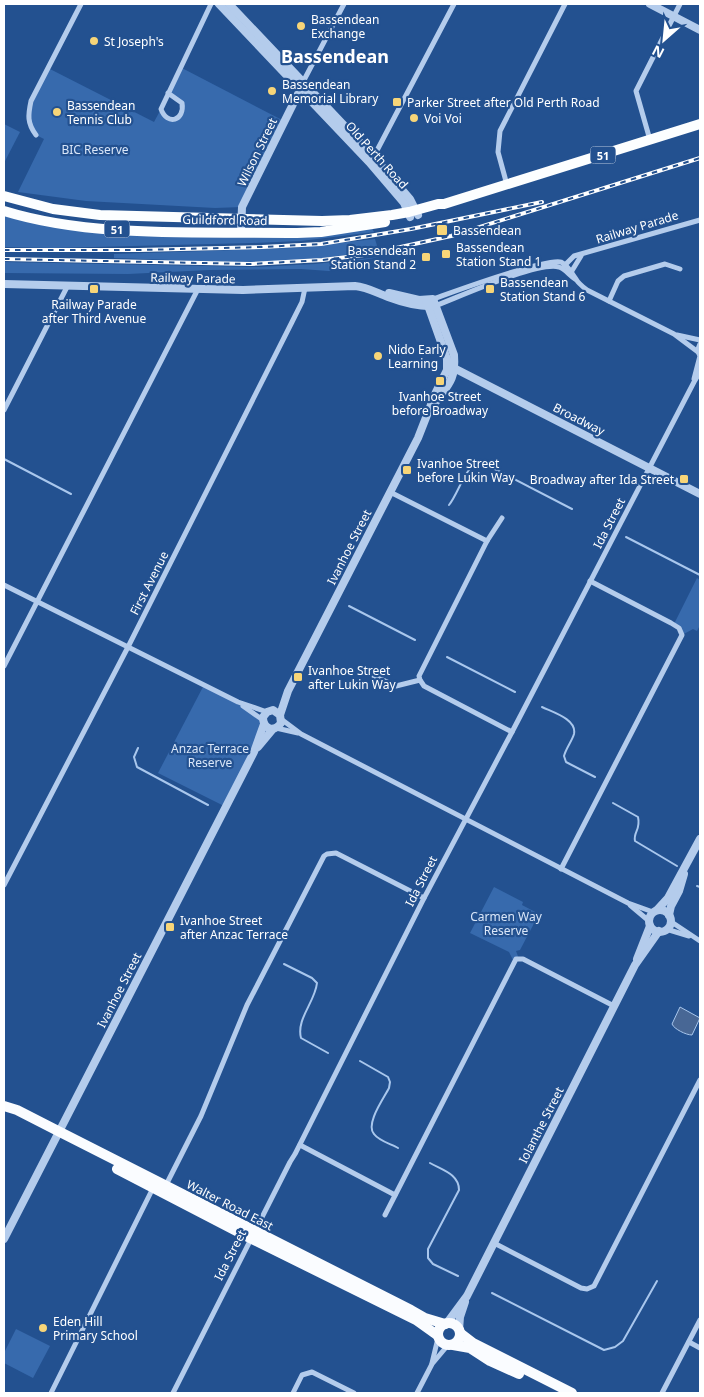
<svg xmlns="http://www.w3.org/2000/svg" width="704" height="1397" viewBox="0 0 704 1397" font-family="'Noto Sans',sans-serif">
  <rect width="100%" height="100%" fill="#235190"/>
  <g fill="#376aad">
    <path d="M180 67 284 121 242 207 215 208 86 201 18 192 44 139 36 135 31 128V101L48 68 154 122 161 109 169 119 179 117 182 103 168 93Z"/>
    <path d="M4 124 20 132 4 163Z"/>
    <path d="M4 215 98 231 372 228 374 232 301 241 252 243 53 248 4 247Z"/>
    <path d="M375 239 378 249C358 253 338 256 317 259 253 265 180 260 114 258V254L291 248Z"/>
    <path d="M380 257 351 262 329 271 301 269 209 270 128 274 4 273V262L258 267 315 264Z"/>
    <path d="M697 578 700 580V625L697 631 693 629 682 635 674 624Z"/>
    <path d="M204 685 238 702 263 720 264 724 226 807 158 773Z"/>
    <path d="M494 887 523 902 522 905 539 914 520 950 516 951 519 959 514 962 509 952 470 933Z"/>
    <path d="M16 1329 50 1346 33 1378 4 1363V1353Z"/>
  </g>
  <path fill="#486795" stroke="#a9c7ed" d="M680 1007 700 1018 692 1035C686 1035 674 1029 672 1024Z"/>
  <g fill="none" stroke-linecap="round" stroke-linejoin="round">
    <g stroke="#a9c7ed" stroke-width="2">
      <path d="M4 459 71 494"/>
      <path d="M449 505C459 492 463 472 477 462L485 464 572 509"/>
      <path d="M626 537 700 575"/>
      <path d="M349 606 415 640"/>
      <path d="M447 657 515 692"/>
      <path d="M542 707C552 712 577 719 574 734 572 741 566 748 564 756L566 762 595 777"/>
      <path d="M138 748 134 757 137 767 208 805"/>
      <path d="M613 803 638 817C641 830 633 832 635 841L677 866"/>
      <path d="M697 886 700 887"/>
      <path d="M284 964 312 978 317 983C315 1002 296 1019 301 1038L328 1053"/>
      <path d="M360 1061 388 1077 390 1082 389 1088C384 1098 365 1124 374 1134 379 1141 391 1144 398 1148"/>
      <path d="M430 1163C442 1170 459 1174 459 1190L428 1249V1258L433 1264 458 1276"/>
      <path d="M492 1293 604 1350 615 1347 623 1341 657 1281"/>
    </g>
    <g stroke="#b4ccec" stroke-width="5">
      <path d="M303 82 344 4"/>
      <path d="M168 93 182 103C185 121 167 126 161 109L211 4"/>
      <path d="M36 135C27 123 28 115 31 101L81 4"/>
      <path d="M650 140 636 91 680 4"/>
      <path d="M373 158 454 4"/>
      <path d="M507 185 498 152 500 131 565 4"/>
      <path d="M564 266 574 256 700 220"/>
      <path d="M570 274 581 256"/>
      <path d="M433 299C453 292 547 257 561 262 569 266 571 273 576 279 578 283 583 287 587 290L674 334 698 352"/>
      <path d="M609 301 618 281 624 276 665 264 680 269"/>
      <path d="M435 306C459 297 538 261 559 267 565 269 569 275 575 279"/>
      <path d="M677 335 700 340"/>
      <path d="M699 354 698 349 700 344"/>
      <path d="M694 379 700 356"/>
      <path d="M4 410 67 287"/>
      <path d="M390 492 487 541"/>
      <path d="M502 518 487 541 419 676 420 680 424 686 512 732"/>
      <path d="M4 585 238 702 267 712"/>
      <path d="M4 666 198 289"/>
      <path d="M374 676 396 686 420 680"/>
      <path d="M243 706 263 720"/>
      <path d="M281 719 301 734 628 903 653 912"/>
      <path d="M276 728 298 733"/>
      <path d="M561 869 682 635 679 628 671 623 590 581"/>
      <path d="M4 885 128 647 292 322 302 302 305 288"/>
      <path d="M630 905 649 921"/>
      <path d="M670 921 700 941"/>
      <path d="M666 929 689 936"/>
      <path d="M300 1145 395 1195"/>
      <path d="M165 1187 201 1116 247 1005 324 856 327 854 336 853 424 898"/>
      <path d="M385 1215 516 959H523L614 1006"/>
      <path d="M494 1243 581 1288 587 1289 594 1286 700 1080"/>
      <path d="M689 1342 700 1348"/>
      <path d="M432 1363 438 1338"/>
      <path d="M51 1393 153 1188"/>
      <path d="M173 1393 290 1162 295 1154 424 898 512 732 694 382 700 372"/>
      <path d="M293 1393 302 1375 312 1372 354 1393"/>
      <path d="M417 1393 432 1364 448 1345"/>
      <path d="M662 1393 700 1320"/>
    </g>
    <g stroke="#b4ccec" stroke-width="8">
      <path d="M219 4 369 162 404 203 410 217"/>
      <path d="M229 4 374 157 410 199 418 215"/>
      <path d="M650 4 700 30"/>
      <path d="M241 232 242 207 303 84"/>
      <path d="M4 284 243 290 355 286C367 287 377 293 388 297 404 303 419 307 435 306"/>
      <path d="M389 293 419 300 433 299 454 355C456 380 448 385 435 403"/>
      <path d="M448 365 700 494"/>
      <path d="M280 715 273 710 267 712 263 717C263 729 274 733 281 723L280 715 288 691 418 438 436 392 447 370V359L426 300"/>
      <path d="M258 747 273 729"/>
      <path d="M657 910 668 898 700 839"/>
      <circle cx="660" cy="921" r="11"/>
      <path d="M669 915 671 906 679 891 684 874"/>
      <path d="M637 959 650 926"/>
      <path d="M4 1239 254 752 264 724"/>
      <path d="M447 1323 467 1296 635 965 659 931"/>
      <path d="M459 1330 460 1317 465 1302"/>
    </g>
    <g stroke="#fafcff" stroke-width="10">
      <path d="M4 1106 17 1110 60 1132 411 1310 425 1318 445 1324"/>
      <path d="M117 1169 250 1238 416 1320 437 1335"/>
      <circle cx="449" cy="1334" r="11"/>
      <path d="M460 1333 473 1343 572 1393"/>
      <path d="M453 1345 470 1348 490 1361 519 1374"/>
    </g>
    <g stroke="#fcfeff" stroke-width="10">
      <path d="M4 196 53 209 100 215 322 221 350 220 392 215 409 212 438 204H444L700 124"/>
      <path d="M4 211C95 239 202 231 297 233L321 232 385 222"/>
    </g>
    <g stroke="#fff" stroke-width="4">
      <g id="rail">
        <path d="M4 250H138L262 247 321 244 411 229 542 202"/>
        <path d="M4 259 251 264 322 260 364 255 451 236 700 158"/>
      </g>
    </g>
    <use href="#rail" stroke="#235190" stroke-width="2" stroke-dasharray="5.5" stroke-linecap="butt"/>
  </g>
  <g fill="#f7d578" stroke="#235190" stroke-width="2">
    <circle cx="301" cy="26" r="5"/>
    <circle cx="94" cy="41" r="5"/>
    <circle cx="272" cy="91" r="5"/>
    <rect x="392" y="97" width="10" height="10" rx="2.5"/>
    <circle cx="57" cy="112" r="5"/>
    <circle cx="414" cy="118" r="5"/>
    <rect x="436" y="224" width="12" height="12" rx="2.5"/>
    <rect x="441" y="249" width="10" height="10" rx="2.5"/>
    <rect x="421" y="252" width="10" height="10" rx="2.5"/>
    <rect x="89" y="284" width="10" height="10" rx="2.5"/>
    <rect x="485" y="284" width="10" height="10" rx="2.5"/>
    <circle cx="378" cy="356" r="5"/>
    <rect x="435" y="376" width="10" height="10" rx="2.5"/>
    <rect x="402" y="465" width="10" height="10" rx="2.5"/>
    <rect x="679" y="474" width="10" height="10" rx="2.5"/>
    <rect x="293" y="672" width="10" height="10" rx="2.5"/>
    <rect x="165" y="922" width="10" height="10" rx="2.5"/>
    <circle cx="43" cy="1328" r="5"/>
  </g>
  <g text-anchor="middle" dominant-baseline="central" stroke-width="4.5" stroke-linejoin="round" paint-order="stroke">
    <g fill="#235190" stroke="#bdcbde" stroke-width="1">
      <rect x="590.5" y="146.5" width="25" height="17" rx="4"/>
      <rect x="104.5" y="220.5" width="25" height="17" rx="4"/>
    </g>
    <g font-size="11" font-weight="bold" fill="#fff">
      <text x="603" y="155">51</text>
      <text x="117" y="229">51</text>
    </g>
    <g font-size="12" fill="#fff" stroke="#235190" text-anchor="start">
      <text x="311" y="19">Bassendean<tspan x="311" dy="14">Exchange</tspan></text>
      <text x="104" y="41">St Joseph's</text>
      <text x="282" y="84">Bassendean<tspan x="282" dy="14">Memorial Library</tspan></text>
      <text x="407" y="102">Parker Street after Old Perth Road</text>
      <text x="67" y="105">Bassendean<tspan x="67" dy="14">Tennis Club</tspan></text>
      <text x="424" y="118">Voi Voi</text>
      <text x="453" y="230">Bassendean</text>
      <text x="456" y="247">Bassendean<tspan x="456" dy="14">Station Stand 1</tspan></text>
      <text x="416" y="250" text-anchor="end">Bassendean<tspan x="416" dy="14">Station Stand 2</tspan></text>
      <text x="500" y="282">Bassendean<tspan x="500" dy="14">Station Stand 6</tspan></text>
      <text x="94" y="304" text-anchor="middle">Railway Parade<tspan x="94" dy="14">after Third Avenue</tspan></text>
      <text x="388" y="349">Nido Early<tspan x="388" dy="14">Learning</tspan></text>
      <text x="440" y="396" text-anchor="middle">Ivanhoe Street<tspan x="440" dy="14">before Broadway</tspan></text>
      <text x="417" y="463">Ivanhoe Street<tspan x="417" dy="14">before Lukin Way</tspan></text>
      <text x="674" y="479" text-anchor="end">Broadway after Ida Street</text>
      <text x="308" y="670">Ivanhoe Street<tspan x="308" dy="14">after Lukin Way</tspan></text>
      <text x="180" y="920">Ivanhoe Street<tspan x="180" dy="14">after Anzac Terrace</tspan></text>
      <text x="53" y="1321">Eden Hill<tspan x="53" dy="14">Primary School</tspan></text>
    </g>
    <g font-size="12" fill="#dae7f9" stroke="#235190">
      <text x="95" y="149">BIC Reserve</text>
      <text x="210" y="748">Anzac Terrace<tspan x="210" dy="14">Reserve</tspan></text>
      <text x="506" y="916">Carmen Way<tspan x="506" dy="14">Reserve</tspan></text>
    </g>
    <g font-size="12" fill="#fff" stroke="#235190">
      <text transform="translate(257 152) rotate(-64)">Wilson Street</text>
      <text transform="translate(377 155) rotate(48)">Old Perth Road</text>
      <text transform="translate(225 220) rotate(1)">Guildford Road</text>
      <text transform="translate(637 227) rotate(-17)">Railway Parade</text>
      <text transform="translate(193 278) rotate(1)">Railway Parade</text>
      <text transform="translate(579 419) rotate(27)">Broadway</text>
      <text transform="translate(609 523) rotate(-63)">Ida Street</text>
      <text transform="translate(349 547) rotate(-63)">Ivanhoe Street</text>
      <text transform="translate(149 583) rotate(-63)">First Avenue</text>
      <text transform="translate(421 881) rotate(-63)">Ida Street</text>
      <text transform="translate(119 990) rotate(-63)">Ivanhoe Street</text>
      <text transform="translate(541 1125) rotate(-63)">Iolanthe Street</text>
      <text transform="translate(230 1205) rotate(27)">Walter Road East</text>
      <text transform="translate(230 1255) rotate(-63)">Ida Street</text>
    </g>
    <g font-size="18" font-weight="bold" fill="#fff" stroke="#235190">
      <text x="335" y="56">Bassendean</text>
    </g>
  </g>
  <rect width="704" height="1397" fill="none" stroke="#ffffff" stroke-width="10"/>
  <g transform="translate(664 40) rotate(207)" stroke="#235190" stroke-width="4" paint-order="stroke">
  <path d="M0-4L9 19L0 12L-9 19Z" fill="#ffffff"/>
  <text y="-8" font-size="14" font-weight="bold" text-anchor="middle" fill="#ffffff">N</text>
  </g>
</svg>
